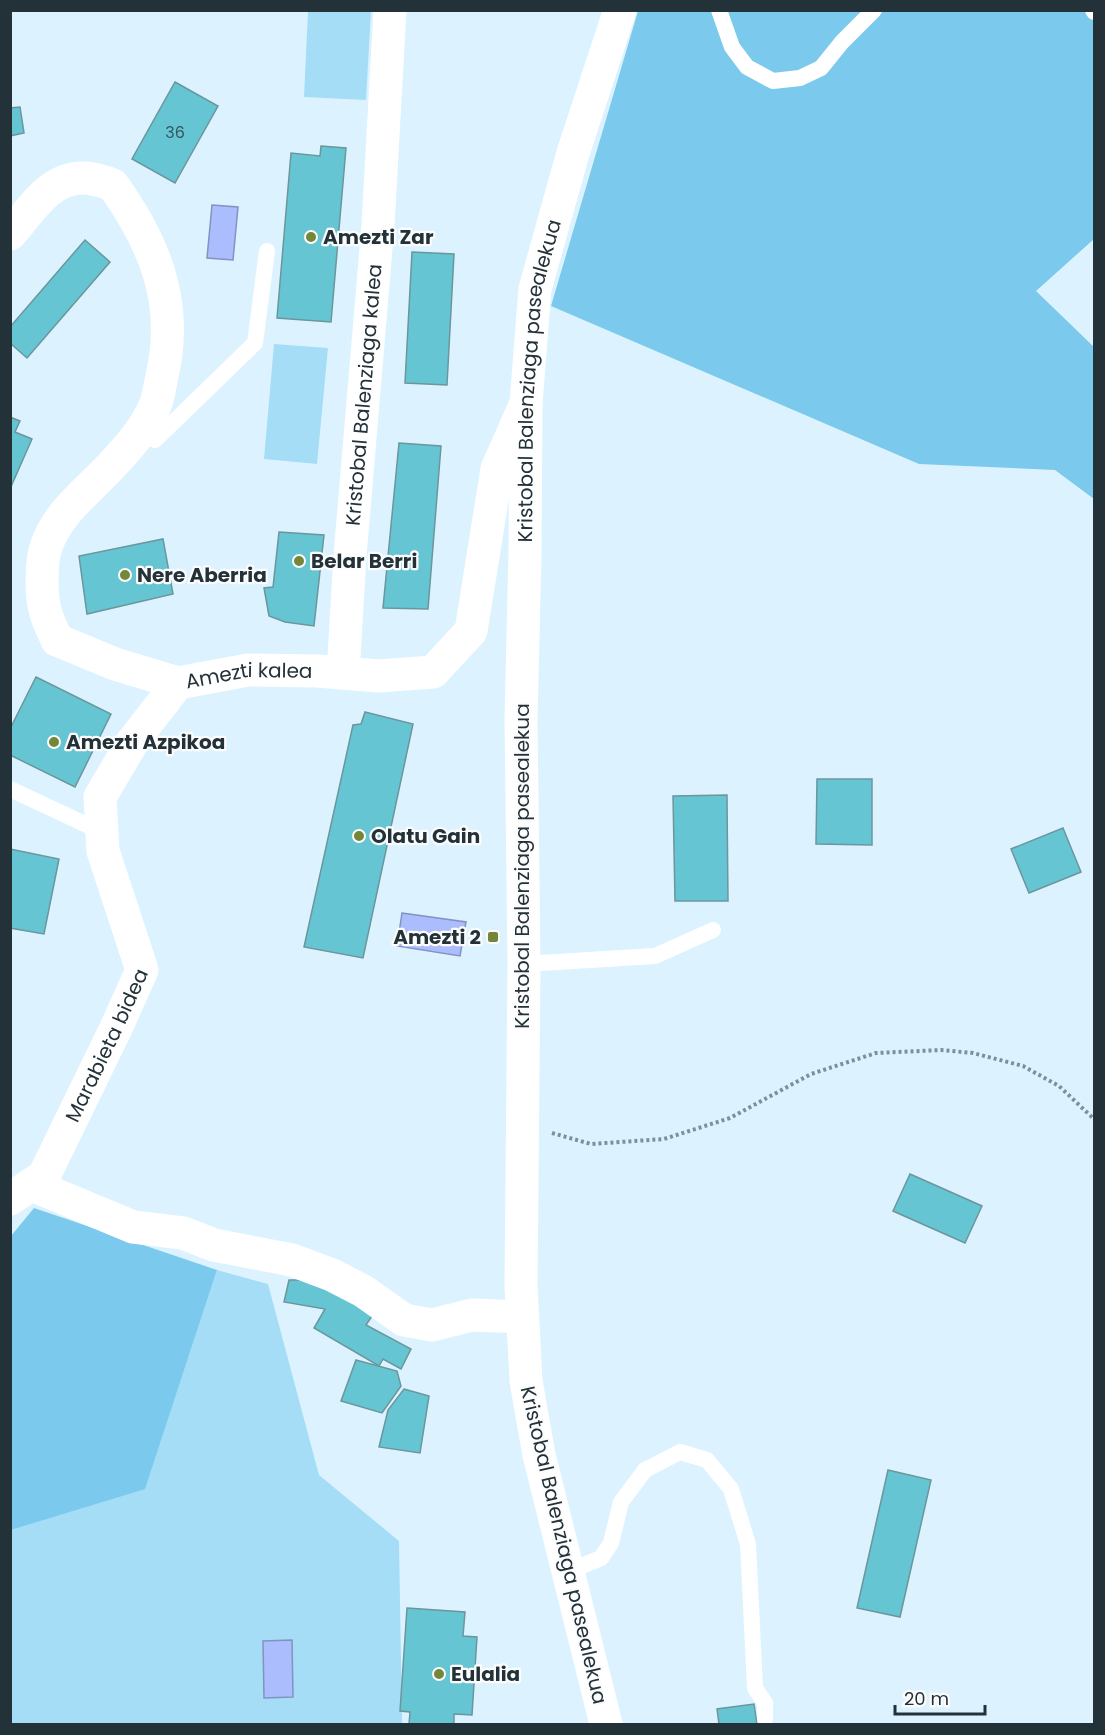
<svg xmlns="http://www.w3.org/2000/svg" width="1105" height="1735" viewBox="0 0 1105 1735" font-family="Poppins,sans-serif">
  <rect width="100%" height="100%" fill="#dcf3ff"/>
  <g fill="#a5ddf7">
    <path d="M308 11H371L366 100 304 97Z"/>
    <path d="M274 344 328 348 317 464 264 459Z"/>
    <path d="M217 1270 268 1284 319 1475 399 1541 402 1724H11V1530L145 1488Z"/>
  </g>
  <g fill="#7bc9ec">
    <path d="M638 11H1094V239L1036 291 1094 347V499L1055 470 919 464 551 306Z"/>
    <path d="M34 1208 217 1270 145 1489 11 1530V1236Z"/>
  </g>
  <g fill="#abbdfc" stroke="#8293c2" stroke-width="1.5">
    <path d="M212 205 238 207 233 260 207 258Z"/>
    <path d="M402 913 466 922 460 956 397 946Z"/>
    <path d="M292 1640 293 1697 264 1698 263 1641Z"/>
  </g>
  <g fill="#66c5d2" stroke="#6b969d" stroke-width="1.5">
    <path d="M175 82 218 106 175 183 132 159Z"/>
    <path d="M20 107 24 133 10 136V108Z"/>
    <path d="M321 146 346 148 331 322 277 318 291 153 320 156Z"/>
    <path d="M85 240 110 262 27 358 10 343V327Z"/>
    <path d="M412 252 454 254 447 385 405 383Z"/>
    <path d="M10 417 20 421 15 432 32 439 10 489Z"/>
    <path d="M399 443 441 446 428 609 383 608Z"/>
    <path d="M279 532 324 535 314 626 285 622 269 616 264 588 273 587Z"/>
    <path d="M163 539 173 594 87 614 79 556Z"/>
    <path d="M36 677 111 714 75 787 10 755V729Z"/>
    <path d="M365 712 413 724 363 958 304 947 353 725 361 724Z"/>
    <path d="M817 779H872V845L816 844Z"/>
    <path d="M727 795 728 901H675L673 796Z"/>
    <path d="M1063 828 1081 872 1029 893 1011 849Z"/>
    <path d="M10 849 59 859 44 934 10 928Z"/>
    <path d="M910 1174 982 1206 965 1243 893 1211Z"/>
    <path d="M289 1280H314L376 1310 366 1325 411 1349 401 1369 383 1359 379 1366 314 1328 325 1309 284 1302Z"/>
    <path d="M356 1360 397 1371 401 1386 382 1413 341 1401Z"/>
    <path d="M404 1389 429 1396 420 1453 379 1447 388 1410Z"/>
    <path d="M888 1470 931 1480 900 1617 857 1608Z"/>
    <path d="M407 1608 465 1612 463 1636 477 1637 472 1715 454 1714V1724H409L410 1712 400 1711Z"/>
    <path d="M754 1704 757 1724H719L717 1709Z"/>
  </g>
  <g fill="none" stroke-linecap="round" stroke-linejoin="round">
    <path stroke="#7d9099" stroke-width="4" stroke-dasharray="3 3" stroke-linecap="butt" d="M552 1133 591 1144 664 1139 730 1118 811 1074 876 1053 941 1050 973 1053 1023 1066 1059 1086 1094 1119"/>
    <g stroke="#fff" stroke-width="16">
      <path d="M719 10 732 47 747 67 773 81 800 78 821 68 842 42 874 10"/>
      <path d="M1093 10 1094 12"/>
      <path d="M141 431 155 440 255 343 267 251"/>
      <path d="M10 789 102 832"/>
      <path d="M524 964 655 956 713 930"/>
      <path d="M567 1572 601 1558 611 1543 621 1502 645 1470 680 1452 707 1460 731 1489 748 1544 755 1688 765 1703V1719"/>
    </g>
    <g stroke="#fff" stroke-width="33">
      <path id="s1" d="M10 234C32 210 49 176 86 178 95 179 105 182 113 185 155 244 179 303 162 376 160 385 159 395 156 403 147 427 128 448 111 466 88 491 57 513 46 547 41 562 41 595 45 610 47 620 53 630 57 640L115 664 178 683 248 670 317 671 379 676 433 672 471 631 497 469 526 403"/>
      <path id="s2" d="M343 673 350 556 378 225 390 10"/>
      <path d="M32 1185 133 1227 183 1233 214 1245 292 1260 332 1275 363 1291 404 1320 432 1325 472 1315 521 1317"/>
      <path id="s3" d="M10 1199 44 1176 117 1026 142 970 103 851 100 797 133 741 178 683"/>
    </g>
    <path stroke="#fff" stroke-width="33" id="s4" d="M606 1724 539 1455 526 1381 521 1286 524 964 521 719 525 553 526 403 535 289 573 153 620 10"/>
  </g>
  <g fill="#748738" stroke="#fcfcfc" stroke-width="2">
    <circle cx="311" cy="237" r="6"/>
    <circle cx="299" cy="561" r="6"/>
    <circle cx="125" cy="575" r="6"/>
    <circle cx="54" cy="742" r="6"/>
    <circle cx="359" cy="836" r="6"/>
    <rect x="487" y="931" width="12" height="12" rx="3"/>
    <circle cx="439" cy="1674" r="6"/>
  </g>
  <g text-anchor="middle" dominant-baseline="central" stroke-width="4.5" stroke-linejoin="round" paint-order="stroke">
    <g font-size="16" fill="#34575f">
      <text x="175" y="132">36</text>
    </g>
    <g font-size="20" font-weight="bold" fill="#233239" stroke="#fcfcfc" text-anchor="start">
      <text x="323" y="237">Amezti Zar</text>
      <text x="311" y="561">Belar Berri</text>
      <text x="137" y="575">Nere Aberria</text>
      <text x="66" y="742">Amezti Azpikoa</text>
      <text x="371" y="836">Olatu Gain</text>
      <text x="481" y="937" text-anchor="end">Amezti 2</text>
      <text x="451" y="1674">Eulalia</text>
    </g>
    <g font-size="20" fill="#233239" stroke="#fcfcfc">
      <text stroke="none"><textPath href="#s4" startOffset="1354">Kristobal Balenziaga pasealekua</textPath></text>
      <text stroke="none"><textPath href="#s2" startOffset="279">Kristobal Balenziaga kalea</textPath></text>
      <text stroke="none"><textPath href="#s1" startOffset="837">Amezti kalea</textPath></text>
      <text transform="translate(522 866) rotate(-90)">Kristobal Balenziaga pasealekua</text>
      <text stroke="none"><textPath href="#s3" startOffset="186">Marabieta bidea</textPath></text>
      <text transform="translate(564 1545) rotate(77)">Kristobal Balenziaga pasealekua</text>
    </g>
  </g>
  <rect width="1105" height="1735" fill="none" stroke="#233239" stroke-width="24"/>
  <path d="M895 1705v9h90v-9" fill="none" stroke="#233239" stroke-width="3"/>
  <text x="904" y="1705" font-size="18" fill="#233239" stroke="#fcfcfc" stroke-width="4.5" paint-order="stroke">20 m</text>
</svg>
